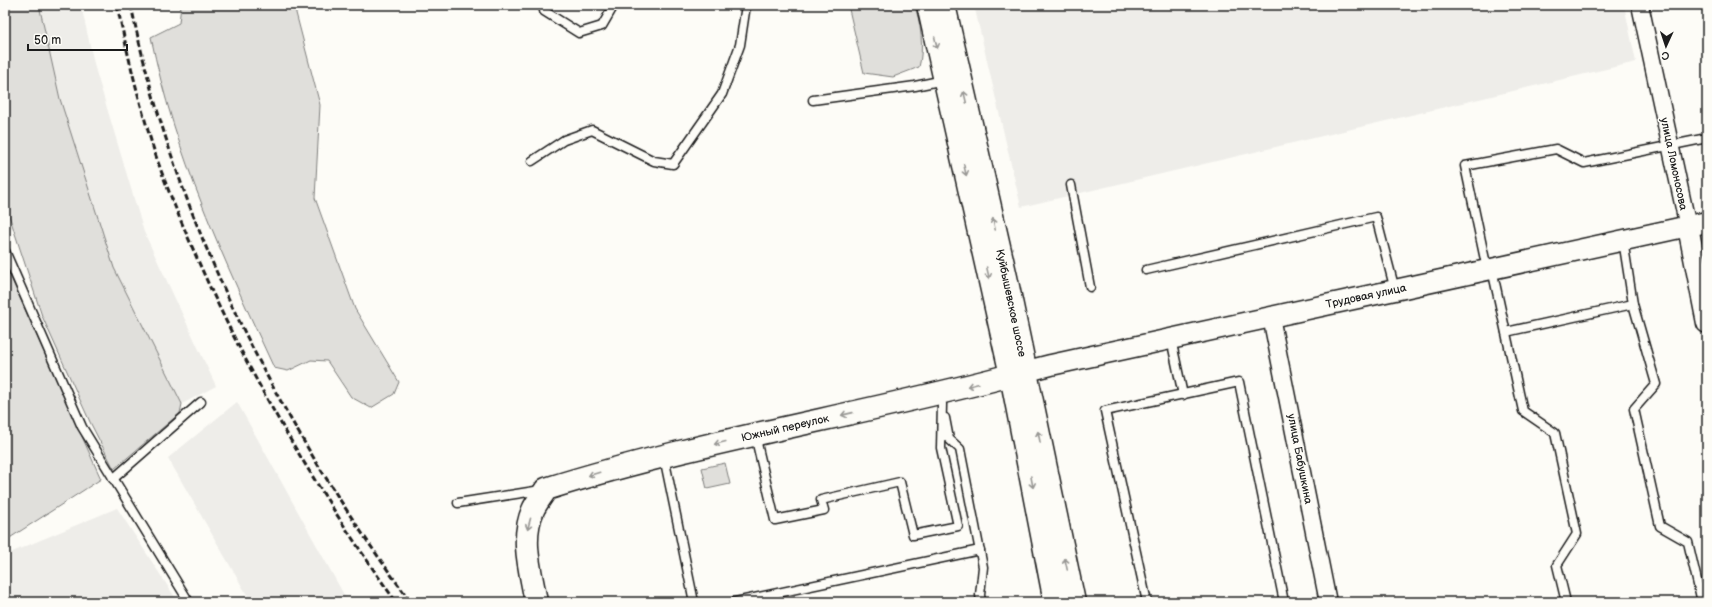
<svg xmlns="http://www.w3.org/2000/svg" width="1712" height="607" viewBox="0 0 1712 607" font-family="'Balsamiq Sans',sans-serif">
  <rect width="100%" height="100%" fill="#fdfcf7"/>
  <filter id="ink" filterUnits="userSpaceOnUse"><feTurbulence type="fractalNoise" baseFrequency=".025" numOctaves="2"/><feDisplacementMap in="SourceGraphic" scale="8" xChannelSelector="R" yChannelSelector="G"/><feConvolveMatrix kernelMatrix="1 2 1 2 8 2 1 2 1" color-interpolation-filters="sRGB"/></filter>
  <g filter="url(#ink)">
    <g fill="#eeede9">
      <path d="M39 5H81L95 68 144 232 216 386 182 404 114 268 60 99Z"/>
      <path d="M974 5H1624L1636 62 1021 207Z"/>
      <path d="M237 402 348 602H251L168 458Z"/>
      <path d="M117 508 178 602H5V555Z"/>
    </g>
    <g fill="#e0dfdb" stroke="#7e7e7c">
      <path d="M5 5H39L60 99 114 268 182 404 180 413 114 469 90 422 42 316 5 203Z"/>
      <path d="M181 5H296V13L320 105 315 198 355 309 399 382 394 394 371 408 351 397 327 361 311 360 288 371 274 368C225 262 174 153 151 37L179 23Z"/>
      <path d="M848 5H914C921 20 924 50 919 67L893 77 864 73Z"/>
      <path d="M5 261 11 278 101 479 5 541Z"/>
      <path d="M725 463 730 484 707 489 702 468Z"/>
    </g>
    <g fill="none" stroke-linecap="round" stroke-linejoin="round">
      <g stroke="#1c1c1c" stroke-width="11">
        <g id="service">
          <path d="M544 5V11L579 33 602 26 613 7"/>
          <path d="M813 100 915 86 944 80"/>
          <path d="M532 161 564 140 592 130 654 161 673 164 722 94 740 45 746 5"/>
          <path d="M1071 185 1090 287"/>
          <path d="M1623 240 1633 304 1656 384 1634 409 1660 526 1688 542 1702 602"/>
          <path d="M5 251 82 427 189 602"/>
          <path d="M1487 269 1465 166 1556 149 1584 163 1707 138"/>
          <path d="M1492 269 1523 411 1555 433 1577 534 1557 565 1566 602"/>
          <path d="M1146 270 1376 217 1395 290"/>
          <path d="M1506 332 1633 304"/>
          <path d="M1171 339 1183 395"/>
          <path d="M945 418 949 439 960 449 983 567 980 595 981 602"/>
          <path d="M755 435 775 520 824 510 821 500 900 482 913 535 958 526 941 448 942 404"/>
          <path d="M664 457 694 602"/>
          <path d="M113 479 201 402"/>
          <path d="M458 503 541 490"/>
          <path d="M735 602 980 550"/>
          <path d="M1147 602 1105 411 1239 382 1284 602"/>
        </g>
      </g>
      <g stroke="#1c1c1c" stroke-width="19">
        <g id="minor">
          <path d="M1640 5 1688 227"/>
          <path d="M1271 317 1328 602"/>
        </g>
      </g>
      <g stroke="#1c1c1c" stroke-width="23">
        <g id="tertiary">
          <path d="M1688 227 1707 323"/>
          <path d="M1011 375 1051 365 1707 222"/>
        </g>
      </g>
      <g stroke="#1c1c1c" stroke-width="25">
        <path id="secondary" d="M536 602C531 572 520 539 533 510 536 503 542 496 546 489 698 441 857 416 1011 375"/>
      </g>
      <g stroke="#1c1c1c" stroke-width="25">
        <g id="primary">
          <path d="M928 5 1011 375 1055 602"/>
          <path d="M944 5 1006 277 1074 602"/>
        </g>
      </g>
      <use href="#service" stroke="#fdfcf7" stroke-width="8"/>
      <use href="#minor" stroke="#fdfcf7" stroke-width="16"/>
      <use href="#tertiary" stroke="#fdfcf7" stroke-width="20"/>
      <use href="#secondary" stroke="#fdfcf7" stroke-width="22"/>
      <use href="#primary" stroke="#fdfcf7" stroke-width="22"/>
      <g stroke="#1c1c1c" stroke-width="3" stroke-dasharray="6 3" stroke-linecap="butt">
        <path d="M117 5C127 52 138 98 152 144 164 182 180 219 196 256 249 378 319 493 396 602"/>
        <path d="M131 5C175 222 279 425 411 602"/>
      </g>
    </g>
    <defs><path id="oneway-shaft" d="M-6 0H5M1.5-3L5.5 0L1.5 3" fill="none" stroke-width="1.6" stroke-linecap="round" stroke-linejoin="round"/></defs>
    <g stroke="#989794">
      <use href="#oneway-shaft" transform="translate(936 43) rotate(77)"/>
      <use href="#oneway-shaft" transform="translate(965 97) rotate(-103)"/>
      <use href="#oneway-shaft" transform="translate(965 170) rotate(77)"/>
      <use href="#oneway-shaft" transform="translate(994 224) rotate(-102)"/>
      <use href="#oneway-shaft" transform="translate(988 273) rotate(77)"/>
      <use href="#oneway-shaft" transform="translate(973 385) rotate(166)"/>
      <use href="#oneway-shaft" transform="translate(847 414) rotate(167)"/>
      <use href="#oneway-shaft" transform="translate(1039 437) rotate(-102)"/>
      <use href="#oneway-shaft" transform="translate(720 443) rotate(166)"/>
      <use href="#oneway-shaft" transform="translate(594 474) rotate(163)"/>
      <use href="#oneway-shaft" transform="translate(1032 482) rotate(79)"/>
      <use href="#oneway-shaft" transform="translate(529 524) rotate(105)"/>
      <use href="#oneway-shaft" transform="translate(1066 564) rotate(-102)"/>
    </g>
  </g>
  <g text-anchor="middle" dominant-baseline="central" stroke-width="3" stroke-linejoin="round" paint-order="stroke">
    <g font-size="11" fill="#1c1c1c" stroke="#fdfcf7">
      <text transform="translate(1674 164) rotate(78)">улица Ломоносова</text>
      <text transform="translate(1366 296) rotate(-12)">Трудовая улица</text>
      <text transform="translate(1011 303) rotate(78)">Куйбышевское шоссе</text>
      <text transform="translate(785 428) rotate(-13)">Южный переулок</text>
      <text transform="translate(1300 459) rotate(79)">улица Бабушкина</text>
    </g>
  </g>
  <rect width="1712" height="607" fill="none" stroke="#fdfcf7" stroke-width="20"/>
  <rect x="10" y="10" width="1692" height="587" fill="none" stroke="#1c1c1c" stroke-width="1.5" filter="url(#ink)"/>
  <g transform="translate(1666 46) rotate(183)" stroke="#fdfcf7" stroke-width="3" paint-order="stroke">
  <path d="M0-3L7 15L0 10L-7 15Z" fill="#1c1c1c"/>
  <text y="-6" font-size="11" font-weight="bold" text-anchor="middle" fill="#1c1c1c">С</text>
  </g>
  <path d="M28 44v6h99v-6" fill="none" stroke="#1c1c1c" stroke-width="2"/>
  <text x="34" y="44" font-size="12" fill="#1c1c1c" stroke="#fdfcf7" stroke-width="3" paint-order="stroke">50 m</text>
</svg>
